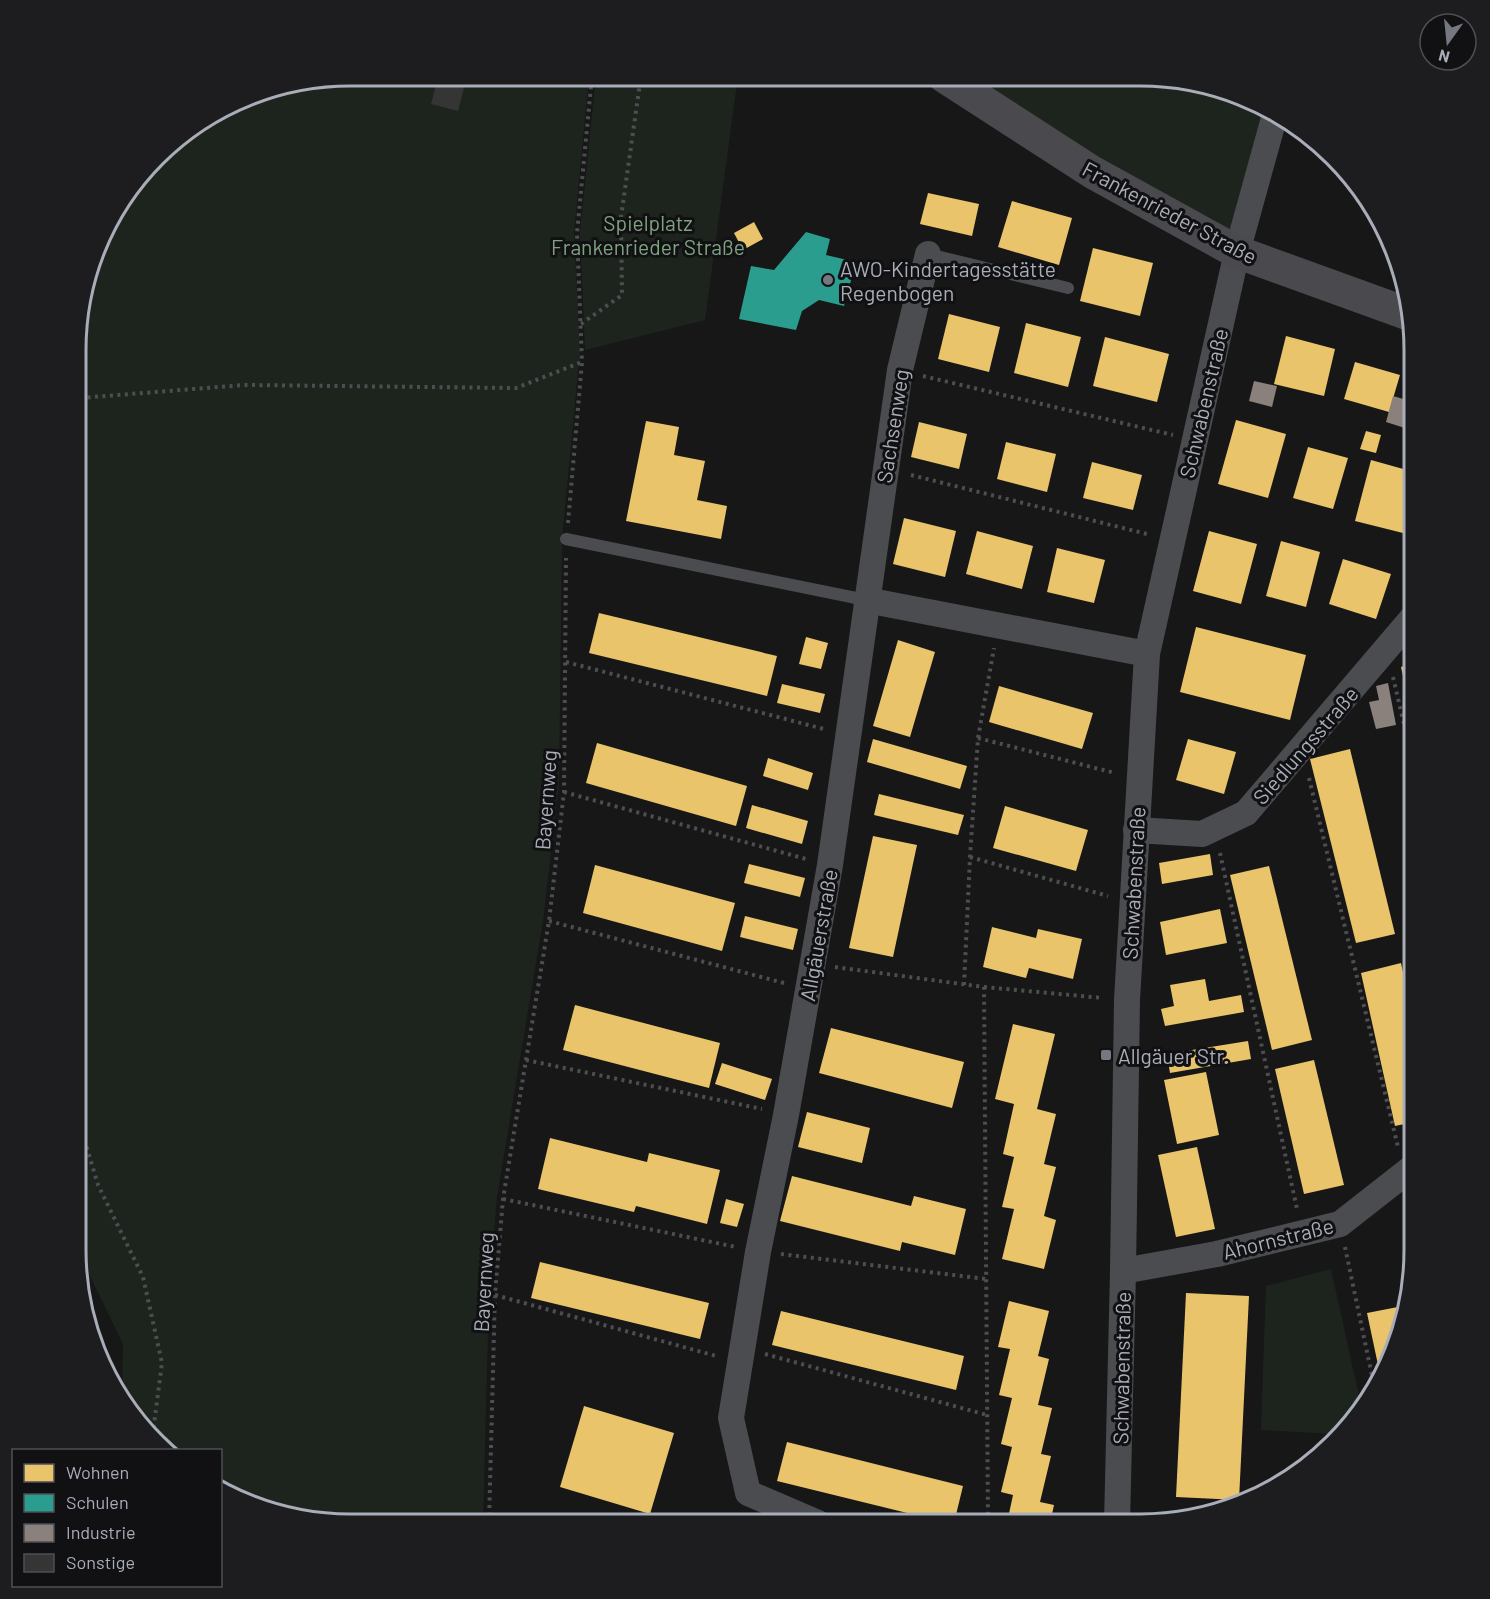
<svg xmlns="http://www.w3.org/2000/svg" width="1490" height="1599" viewBox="0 0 1490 1599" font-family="Barlow,sans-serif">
  <rect width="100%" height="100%" fill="#171717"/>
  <g fill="#1d241e">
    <path d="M349 75 589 76 574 233 580 351 562 539 559 784 543 921 497 1197 489 1294 483 1523H332L221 1490 220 1450H173L122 1403 123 1344 76 1247 80 296 112 212 169 143 261 90Z"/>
    <path d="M596 76H738L705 320 585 350 580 232Z"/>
    <path d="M973 77H1176L1270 109 1236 241 1097 162Z"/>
    <path d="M1331 1269 1361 1405 1334 1434 1261 1430 1266 1286Z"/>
  </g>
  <g fill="#e9c46a">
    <path d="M928 193 979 204 972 236 920 224Z"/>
    <path d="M1012 201 1072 218 1059 265 998 247Z"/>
    <path d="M754 222 763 239 743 250 734 233Z"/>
    <path d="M1093 248 1153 263 1140 316 1080 301Z"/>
    <path d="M949 314 1000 327 989 372 938 359Z"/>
    <path d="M1026 323 1081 337 1068 387 1014 373Z"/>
    <path d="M1286 336 1335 349 1324 396 1274 384Z"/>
    <path d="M1105 337 1169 354 1157 402 1093 386Z"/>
    <path d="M1355 362 1400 375 1389 412 1344 399Z"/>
    <path d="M1236 420 1286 434 1268 498 1218 484Z"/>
    <path d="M646 421 679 427 674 455 705 461 697 500 727 506 721 539 626 521Z"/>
    <path d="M919 422 967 434 959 469 911 457Z"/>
    <path d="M1366 431 1381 435 1376 453 1360 449Z"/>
    <path d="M1006 442 1056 454 1047 492 997 479Z"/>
    <path d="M1308 447 1348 458 1333 509 1293 498Z"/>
    <path d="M1371 460 1414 472V490L1403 533 1355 521Z"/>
    <path d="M1092 462 1142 475 1133 510 1083 498Z"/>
    <path d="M904 518 956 531 945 577 893 564Z"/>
    <path d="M977 531 1033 546 1022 589 966 574Z"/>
    <path d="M1209 531 1257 544 1241 604 1193 591Z"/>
    <path d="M1281 541 1320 552 1306 607 1266 596Z"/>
    <path d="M1057 548 1105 560 1094 603 1047 592Z"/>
    <path d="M1343 559 1391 574 1376 619 1329 604Z"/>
    <path d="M599 613 777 656 767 696 589 653Z"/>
    <path d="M1196 627 1306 655 1290 720 1180 692Z"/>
    <path d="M806 637 828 643 821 669 799 664Z"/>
    <path d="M898 640 935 652 910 737 873 726Z"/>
    <path d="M1414 663V720H1413L1401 667Z"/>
    <path d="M782 684 825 694 820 713 777 703Z"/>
    <path d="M999 686 1093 713 1082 749 989 722Z"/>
    <path d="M873 739 967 766 960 789 867 762Z"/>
    <path d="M1188 739 1236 752 1224 794 1176 780Z"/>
    <path d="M597 743 747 786 736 826 586 783Z"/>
    <path d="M1350 749 1395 934 1356 943 1310 759Z"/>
    <path d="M768 758 813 773 808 790 763 776Z"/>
    <path d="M879 794 964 815 958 835 874 815Z"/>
    <path d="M752 805 808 821 802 844 746 828Z"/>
    <path d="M1005 806 1088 830 1076 871 993 848Z"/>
    <path d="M873 836 917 845 893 957 849 948Z"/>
    <path d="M1210 854 1213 875 1162 884 1159 863Z"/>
    <path d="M749 864 805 878 800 897 744 883Z"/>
    <path d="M595 865 735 903 722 951 583 913Z"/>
    <path d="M1269 866 1312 1040 1272 1050 1230 875Z"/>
    <path d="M1220 909 1227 943 1166 955 1160 922Z"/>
    <path d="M745 916 798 929 793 950 740 937Z"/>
    <path d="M992 927 1036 938 1038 929 1082 939 1073 979 1029 968 1026 978 983 967Z"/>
    <path d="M1401 963 1414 1024V1122L1395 1126 1361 973Z"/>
    <path d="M1205 979 1209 1001 1241 995 1244 1012 1165 1026 1161 1009 1174 1006 1170 985Z"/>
    <path d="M575 1005 720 1043 709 1088 563 1050Z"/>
    <path d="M1013 1024 1055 1034 1037 1109 1056 1114 1044 1164 1056 1167 1044 1216 1056 1220 1044 1269 1002 1259 1014 1209 1002 1207 1014 1157 1003 1154 1014 1104 995 1099Z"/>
    <path d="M831 1028 964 1062 952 1108 819 1073Z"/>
    <path d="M1248 1041 1251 1059 1170 1073 1167 1054Z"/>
    <path d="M1314 1060 1344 1185 1304 1194 1275 1069Z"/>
    <path d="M722 1063 772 1079 765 1100 715 1084Z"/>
    <path d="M1206 1072 1219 1135 1177 1144 1164 1080Z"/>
    <path d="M807 1112 870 1128 862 1163 798 1147Z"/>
    <path d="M550 1138 647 1162 649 1153 720 1170 707 1224 636 1206 634 1212 538 1189Z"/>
    <path d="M1197 1147 1215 1229 1176 1237 1158 1155Z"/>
    <path d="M792 1176 911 1206 914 1196 966 1209 955 1255 902 1242 900 1251 780 1221Z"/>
    <path d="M726 1199 744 1204 737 1227 720 1223Z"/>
    <path d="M540 1262 709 1303 700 1339 531 1298Z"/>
    <path d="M1186 1293 1249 1296 1239 1500 1176 1497Z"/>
    <path d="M1009 1301 1049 1311 1038 1356 1049 1359 1038 1405 1052 1408 1041 1454 1051 1456 1040 1502 1054 1505 1050 1523H1007L1013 1495 1001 1492 1012 1447 1001 1444 1012 1398 999 1395 1010 1349 998 1347Z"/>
    <path d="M1403 1306 1400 1316 1381 1379 1367 1313Z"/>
    <path d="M781 1311 964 1356 956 1390 772 1345Z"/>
    <path d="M584 1406 674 1433 650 1514 560 1487Z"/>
    <path d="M787 1442 963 1486 954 1523H948L777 1481Z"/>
  </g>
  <path fill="#2a9d8f" d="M806 232 830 239 826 255 856 262 844 306 819 300 802 311 796 330 739 319 751 266 774 270Z"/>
  <g fill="#8a817c">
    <path d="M1254 381 1277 386 1272 407 1249 401Z"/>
    <path d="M1393 396 1414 402V417L1411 430 1386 422Z"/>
    <path d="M1388 683 1396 725 1376 729 1369 702 1379 700 1376 686Z"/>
  </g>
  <path fill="#353536" d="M438 77 465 84 458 111 431 104Z"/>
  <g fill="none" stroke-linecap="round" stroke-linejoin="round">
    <g stroke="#4d4e52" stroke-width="4" stroke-dasharray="3 4.5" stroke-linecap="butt">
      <path d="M581 324 622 295 621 217 641 76"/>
      <path d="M923 376 1173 435"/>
      <path d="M80 398 244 385 516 388 582 362"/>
      <path d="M911 475 1151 535"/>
      <path d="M568 523 582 362 577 233 592 76"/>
      <path d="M566 662 824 729"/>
      <path d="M1393 677 1414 767"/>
      <path d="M978 738 1115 773"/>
      <path d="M1309 778 1398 1147"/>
      <path d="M564 792 806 859"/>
      <path d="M1220 853 1297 1209"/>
      <path d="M970 857 1108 896"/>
      <path d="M549 921 784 983"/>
      <path d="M835 967 984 987 988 1523"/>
      <path d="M964 985 970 857 978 738 994 648"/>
      <path d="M984 987 1103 998"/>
      <path d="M526 1060 762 1109"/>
      <path d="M76 1111 98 1185 143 1277 162 1363 153 1432"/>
      <path d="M503 1199 736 1247"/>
      <path d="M1345 1247 1375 1390"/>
      <path d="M781 1254 986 1279"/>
      <path d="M495 1295 716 1356"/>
      <path d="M765 1354 987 1415"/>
      <path d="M489 1523 495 1294 503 1199 549 921 564 792 566 558"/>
    </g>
    <g stroke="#4b4c50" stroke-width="12">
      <path d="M928 254 1068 288"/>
      <path d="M566 539 866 600"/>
      <path d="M89 1336 90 1339"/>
    </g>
    <g stroke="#4b4c50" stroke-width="26">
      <path d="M866 600 1147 654"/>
      <path d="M1136 830 1202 834 1246 813 1414 616"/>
      <path d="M1123 1271 1217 1254 1340 1224 1414 1166"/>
      <path d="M818 1523 748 1493 731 1418 758 1252 786 1115 830 865 900 370 928 254"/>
      <path d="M1117 1523 1123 1271 1127 1000 1147 654 1237 252 1276 111"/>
    </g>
    <path stroke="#4a4a4e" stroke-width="33" d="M945 77 1092 172 1237 252 1411 315"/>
  </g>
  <g fill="#757880" stroke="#111113" stroke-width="2">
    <circle cx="828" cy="280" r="6"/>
    <rect x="1100" y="1049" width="12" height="12" rx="3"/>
  </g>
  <g text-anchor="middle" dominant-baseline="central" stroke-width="6" stroke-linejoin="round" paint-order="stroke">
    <g font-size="21" fill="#a8adb8" stroke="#111113">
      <text transform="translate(1170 212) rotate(28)">Frankenrieder Straße</text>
      <text transform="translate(1203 403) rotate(-77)">Schwabenstraße</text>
      <text transform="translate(892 426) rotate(-81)">Sachsenweg</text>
      <text transform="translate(1305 745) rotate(-49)">Siedlungsstraße</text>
      <text transform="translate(545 800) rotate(-86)">Bayernweg</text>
      <text transform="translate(1133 883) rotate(-87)">Schwabenstraße</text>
      <text transform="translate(818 935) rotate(-80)">Allgäuerstraße</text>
      <text transform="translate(1278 1238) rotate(-14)">Ahornstraße</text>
      <text transform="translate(483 1282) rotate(-87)">Bayernweg</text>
      <text transform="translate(1121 1368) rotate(-89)">Schwabenstraße</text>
    </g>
    <g font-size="21" fill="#7fa381" stroke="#111113">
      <text x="648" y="222">Spielplatz<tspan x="648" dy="24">Frankenrieder Straße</tspan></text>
    </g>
    <g font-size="21" fill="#a8adb8" stroke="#111113" text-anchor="start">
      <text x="840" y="268">AWO-Kindertagesstätte<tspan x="840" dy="24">Regenbogen</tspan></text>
      <text x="1118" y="1055">Allgäuer Str.</text>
    </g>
  </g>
  <path d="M0 0H1490V1599H0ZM350 86H1140A264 264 0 0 1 1404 350V1250A264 264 0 0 1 1140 1514H350A264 264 0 0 1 86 1250V350A264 264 0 0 1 350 86Z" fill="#1d1d20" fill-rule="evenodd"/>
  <path fill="none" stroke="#a8adb8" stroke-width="3" d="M350 86H1140A264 264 0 0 1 1404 350V1250A264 264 0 0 1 1140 1514H350A264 264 0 0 1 86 1250V350A264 264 0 0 1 350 86Z"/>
  <rect x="12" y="1449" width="210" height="138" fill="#111113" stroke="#4d4f55" stroke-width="1.5"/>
  <rect x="24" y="1464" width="30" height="18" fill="#e9c46a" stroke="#4d4f55" stroke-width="1.5"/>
  <text x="66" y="1479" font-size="18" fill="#a8adb8">Wohnen</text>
  <rect x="24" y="1494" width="30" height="18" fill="#2a9d8f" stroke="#4d4f55" stroke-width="1.5"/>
  <text x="66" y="1509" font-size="18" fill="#a8adb8">Schulen</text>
  <rect x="24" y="1524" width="30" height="18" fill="#8a817c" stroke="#4d4f55" stroke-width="1.5"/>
  <text x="66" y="1539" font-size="18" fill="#a8adb8">Industrie</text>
  <rect x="24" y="1554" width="30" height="18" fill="#353536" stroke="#4d4f55" stroke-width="1.5"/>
  <text x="66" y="1569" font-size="18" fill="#a8adb8">Sonstige</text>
  <g transform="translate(1448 42) rotate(195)"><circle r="28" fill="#111113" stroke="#4d4f55" stroke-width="1.5"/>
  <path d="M0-4.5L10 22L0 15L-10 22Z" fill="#757880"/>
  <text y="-9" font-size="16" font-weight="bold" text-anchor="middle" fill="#a8adb8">N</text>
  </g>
</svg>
